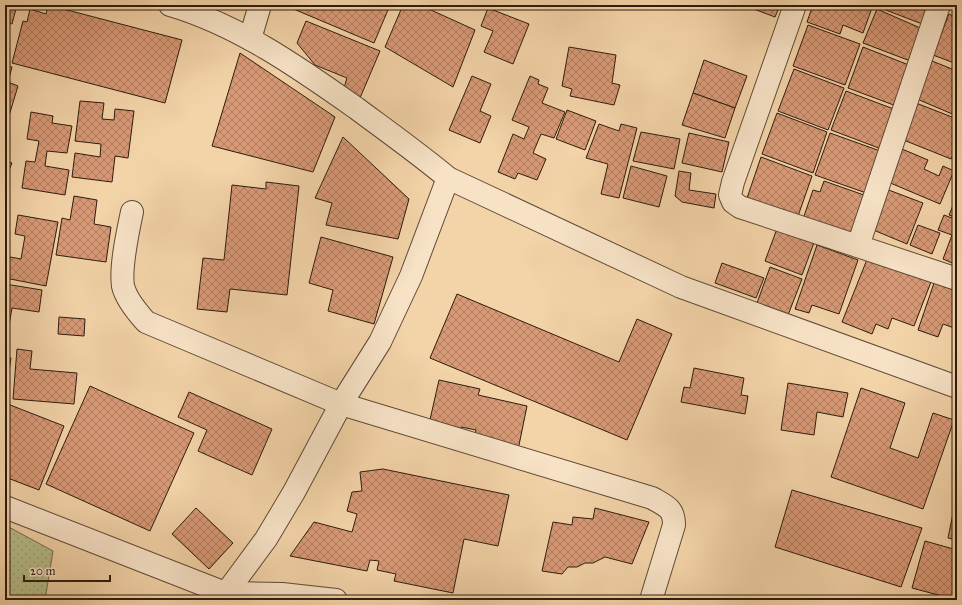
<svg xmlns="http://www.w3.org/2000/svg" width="962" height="605" viewBox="0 0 962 605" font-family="'IM FELL Great Primer',serif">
  <defs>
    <pattern id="park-dots" width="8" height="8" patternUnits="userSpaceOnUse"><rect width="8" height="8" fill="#b6be8b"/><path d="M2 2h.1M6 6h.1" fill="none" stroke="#9da377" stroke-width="1.8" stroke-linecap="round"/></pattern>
    <pattern id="building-cross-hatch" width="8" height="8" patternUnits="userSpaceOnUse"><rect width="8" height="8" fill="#d89976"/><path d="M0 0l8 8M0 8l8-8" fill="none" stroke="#b07c5f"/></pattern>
  </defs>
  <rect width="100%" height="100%" fill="#f3d3a8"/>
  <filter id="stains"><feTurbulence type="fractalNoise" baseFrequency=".005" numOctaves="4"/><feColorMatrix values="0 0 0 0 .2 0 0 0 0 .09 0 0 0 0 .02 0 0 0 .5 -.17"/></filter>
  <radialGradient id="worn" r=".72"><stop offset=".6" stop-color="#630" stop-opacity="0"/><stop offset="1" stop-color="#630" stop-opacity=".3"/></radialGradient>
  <path fill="url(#park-dots)" stroke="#726d4d" d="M5 525 53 551 45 600H5Z"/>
  <g fill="url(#building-cross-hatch)" stroke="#2e1c0f">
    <path d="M5 5H17L12 24 5 22Z"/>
    <path d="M48 5 182 40 165 103 12 63 23 21 27 22 30 9 46 14Z"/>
    <path d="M284 5H390L374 43Z"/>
    <path d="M403 5H420L475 30 453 87 385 47Z"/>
    <path d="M743 5H780L775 17Z"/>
    <path d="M813 5H873L863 33 843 25 840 34 807 22Z"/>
    <path d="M885 5H932L925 25 883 9Z"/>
    <path d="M488 8 529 24 513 64 484 52 493 31 481 26Z"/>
    <path d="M877 9 927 31 913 62 863 43Z"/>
    <path d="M949 14 957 18V64L933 55Z"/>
    <path d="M306 21 380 51 360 98 343 91 347 78 315 65 297 43Z"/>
    <path d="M808 25 860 44 845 85 793 66Z"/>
    <path d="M569 47 616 55 612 83 620 85 614 105 570 96 572 89 562 86Z"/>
    <path d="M863 47 914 67 899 107 848 88Z"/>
    <path d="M240 53 335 117 313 172 212 146Z"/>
    <path d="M704 60 747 76 735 108 693 93Z"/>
    <path d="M932 61 957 71V116L917 99Z"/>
    <path d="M5 65 12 67 8 82 18 86 5 129Z"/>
    <path d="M794 69 844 88 828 130 778 111Z"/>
    <path d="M472 76 491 84 480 111 491 116 480 143 449 130Z"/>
    <path d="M530 76 539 80 538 84 548 88 542 103 565 112 554 138 541 134 533 153 546 159 537 180 518 173 515 179 498 172 513 134 524 139 529 127 512 120Z"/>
    <path d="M846 91 899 111 884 150 831 130Z"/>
    <path d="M693 93 735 108 725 138 682 125Z"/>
    <path d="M80 101 104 103 102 119 114 120 115 109 134 111 128 158 115 156 112 182 72 177 75 153 100 157 101 144 75 141Z"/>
    <path d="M916 103 957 119V145L951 159 901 139Z"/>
    <path d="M567 110 596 121 585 150 556 139Z"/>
    <path d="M31 112 53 116 52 123 72 126 67 153 47 151 45 166 69 170 65 195 22 188 26 161 35 162 39 141 27 139Z"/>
    <path d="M777 113 827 132 813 173 762 154Z"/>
    <path d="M599 124 619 131 621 124 637 128 619 198 601 194 608 164 586 158Z"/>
    <path d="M641 132 680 139 674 169 633 161Z"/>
    <path d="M689 133 729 142 722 172 682 163Z"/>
    <path d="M830 133 883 152 869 194 815 175Z"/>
    <path d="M343 137 409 199 398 239 326 225 332 203 315 198Z"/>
    <path d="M902 149 928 160 924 169 939 176 943 166 954 171 940 204 888 182Z"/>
    <path d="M761 157 812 176 797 219 746 201Z"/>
    <path d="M5 160 12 163 5 180Z"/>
    <path d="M631 166 667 176 659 207 623 198Z"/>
    <path d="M679 171 691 173 689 190 716 194 714 208 682 202 675 196Z"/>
    <path d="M824 181 864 195 851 235 803 219 813 190 820 192Z"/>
    <path d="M266 182 299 186 287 295 230 289 227 312 197 309 203 258 224 260 232 185 266 189Z"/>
    <path d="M886 189 923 203 907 244 871 229Z"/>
    <path d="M74 196 97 200 94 224 111 227 106 262 56 255 62 218 70 220Z"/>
    <path d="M957 196V218L949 215Z"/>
    <path d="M18 215 58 222 46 286 5 278V256L21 259 25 236 15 234Z"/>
    <path d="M944 215 957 220V265L943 259 952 235 938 230Z"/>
    <path d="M918 225 940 233 932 254 910 245Z"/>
    <path d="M778 226 815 240 802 275 765 261Z"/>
    <path d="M321 237 393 257 374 324 328 311 333 290 309 283Z"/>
    <path d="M817 245 858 260 839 314 812 305 809 313 795 309Z"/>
    <path d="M868 257 931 282 914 326 892 318 888 329 876 324 872 334 842 322Z"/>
    <path d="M722 263 764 278 756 298 715 283Z"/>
    <path d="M770 267 802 279 788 315 757 303Z"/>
    <path d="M934 283 957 291V329L943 324 938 337 918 330Z"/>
    <path d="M5 284 42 290 39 312 12 308 7 337 5 336Z"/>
    <path d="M457 294 619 362 637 319 672 334 627 440 430 358Z"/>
    <path d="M59 317 85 319 84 336 58 334Z"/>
    <path d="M17 349 32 351 30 369 77 373 74 404 13 399Z"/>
    <path d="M5 357 11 358 5 399Z"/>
    <path d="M694 368 744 378 741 395 748 396 745 414 681 402 684 387 690 388Z"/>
    <path d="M439 380 480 389 478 395 527 406 518 450 474 441 476 430 461 427 460 432 429 424Z"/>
    <path d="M788 383 848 393 843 417 817 412 814 435 781 430Z"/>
    <path d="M90 386 194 433 150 531 46 484Z"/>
    <path d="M861 388 905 403 890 448 918 458 933 413 954 420 923 509 831 477Z"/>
    <path d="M189 392 272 429 252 475 198 451 207 430 178 417Z"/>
    <path d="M5 403 64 426 39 490 5 477Z"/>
    <path d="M383 469 509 495 498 546 464 539 453 593 394 581 396 574 377 570 379 561 370 560 367 571 290 556 314 522 352 532 357 514 347 511 352 492 362 491 360 472Z"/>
    <path d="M792 490 922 528 901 587 775 547Z"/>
    <path d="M957 494V540L948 538Z"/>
    <path d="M196 508 233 543 209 569 172 534Z"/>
    <path d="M595 508 649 522 632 564 605 557 593 563H585L577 567H568L562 574 542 571 553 522 572 525 573 517 593 519Z"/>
    <path d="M925 541 957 550V600L912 588Z"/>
  </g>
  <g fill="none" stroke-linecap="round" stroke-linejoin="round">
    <g stroke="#5f4a35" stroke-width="24">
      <g id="street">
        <path d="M170 5C238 25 298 67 356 108 387 131 418 153 448 178L681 287 957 387"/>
        <path d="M795 5 733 182 730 195 733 202 740 207 957 279"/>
        <path d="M250 39 260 5"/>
        <path d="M132 212C128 231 120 267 123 286 126 299 137 312 146 322L341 404 652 498C666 506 674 508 674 525L651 600"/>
        <path d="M858 246 939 5"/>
        <path d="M5 507 225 593 282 594 336 600"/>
        <path d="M221 600 266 539 294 492 341 404 380 342 411 276 448 178"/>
      </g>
    </g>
    <use href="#street" stroke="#f7e2c6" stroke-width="22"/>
  </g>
  <rect width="962" height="605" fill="none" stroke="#f3d3a8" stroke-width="20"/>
  <rect x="6" y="6" width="950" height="593" fill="none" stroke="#2e1c0f" stroke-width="2"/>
  <rect x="10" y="10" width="942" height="585" fill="none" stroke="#2e1c0f"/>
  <path d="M24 575v6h86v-6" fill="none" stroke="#2e1c0f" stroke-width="2"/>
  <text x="30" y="575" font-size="12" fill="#2e1c0f" stroke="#f7e2c6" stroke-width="3" paint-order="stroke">20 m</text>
  <rect width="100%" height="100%" filter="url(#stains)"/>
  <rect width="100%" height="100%" fill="url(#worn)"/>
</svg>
